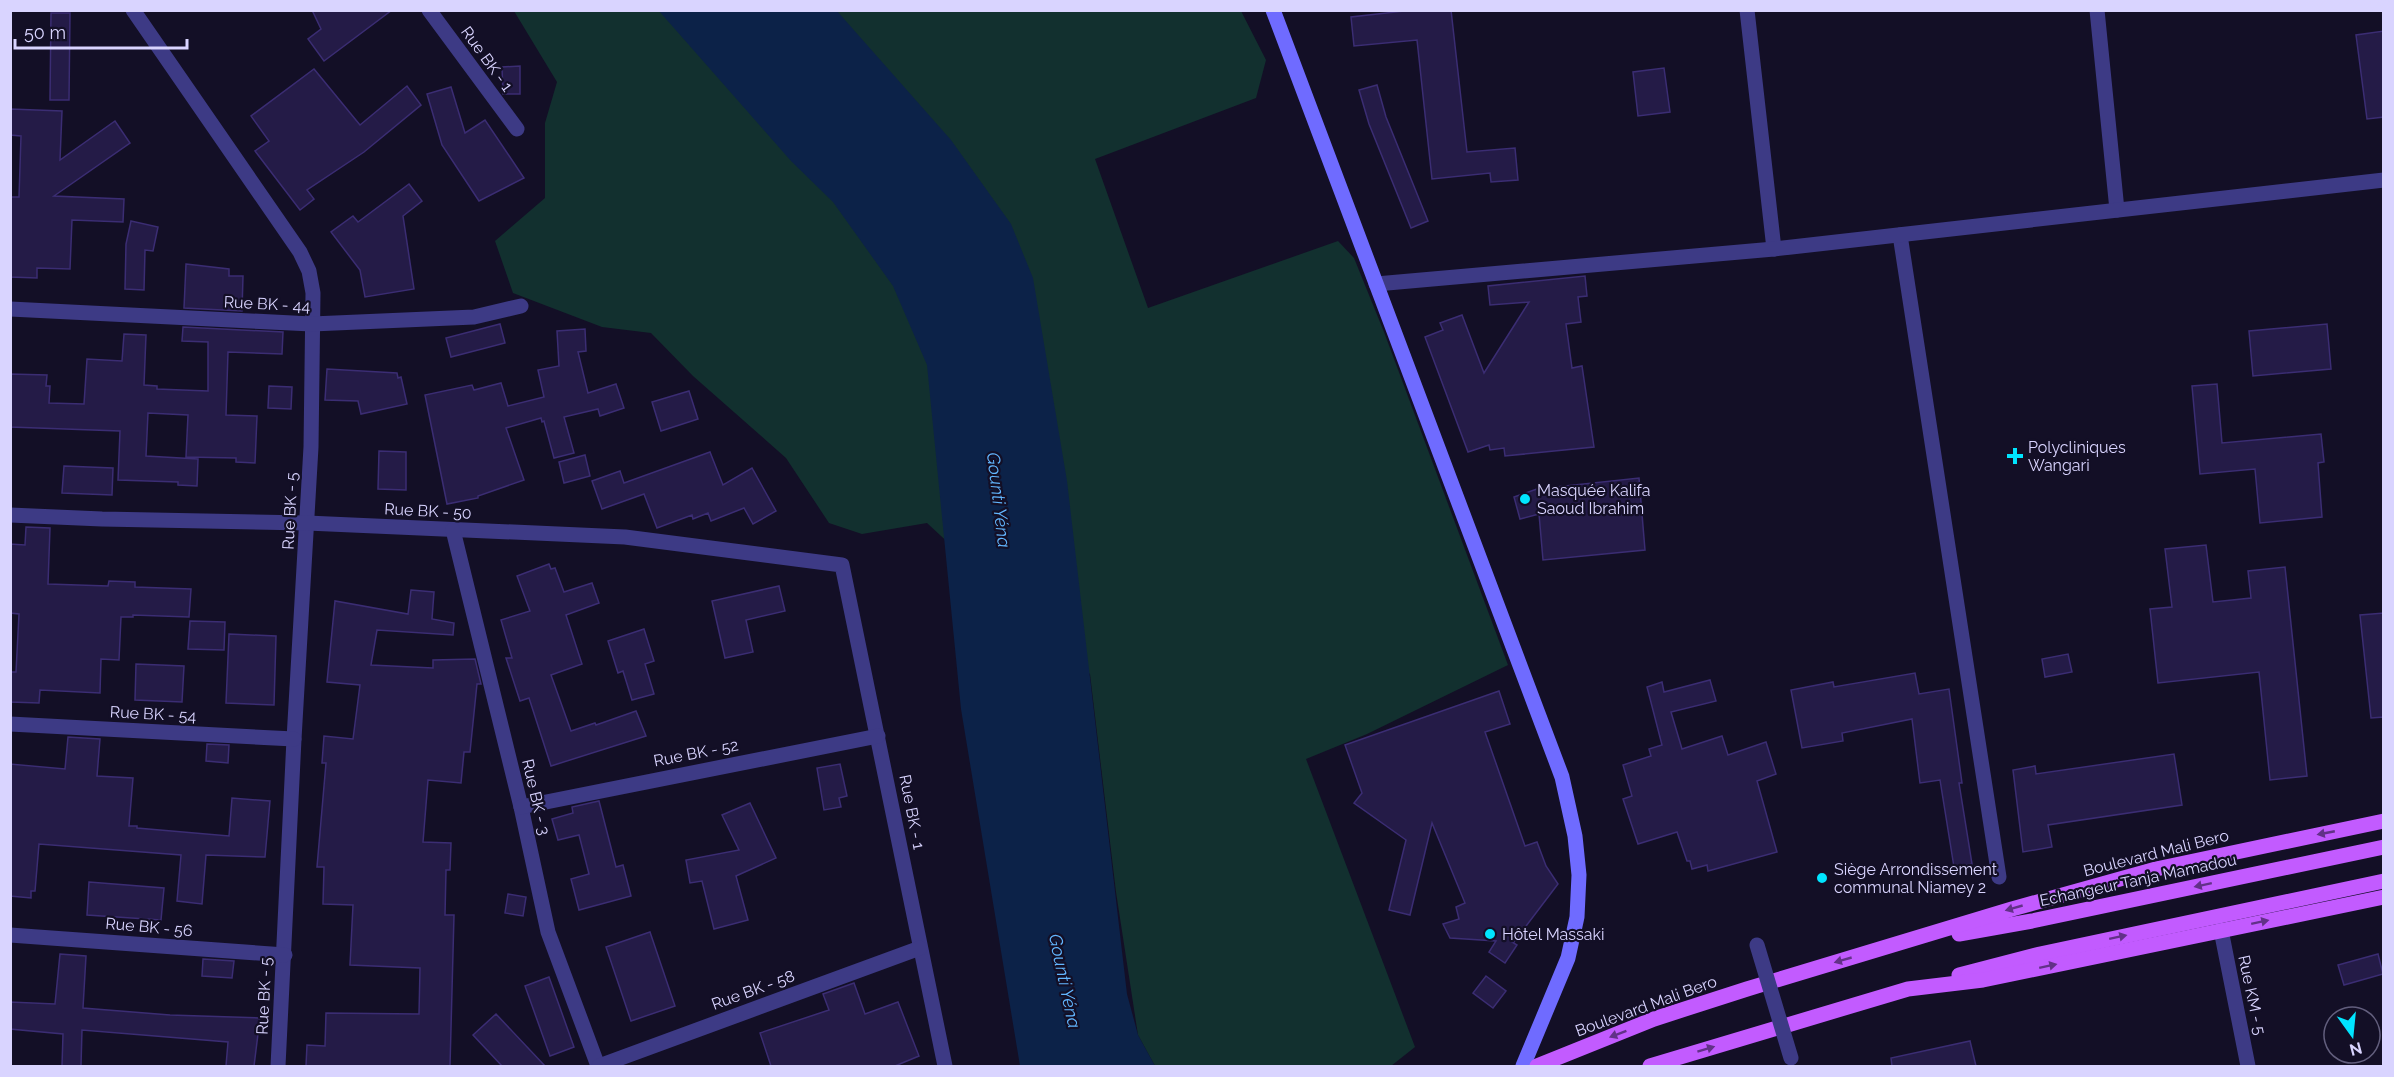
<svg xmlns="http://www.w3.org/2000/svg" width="2394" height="1077" viewBox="0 0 2394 1077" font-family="Raleway,sans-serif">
  <rect width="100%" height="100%" fill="#130f26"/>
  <path fill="#12302f" d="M514 11H1241L1266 60 1256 98 1095 159 1148 308 1338 241 1354 258 1384 332 1508 665 1367 734 1306 759 1415 1047 1391 1066H1155L1138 1035 1116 892 1090 674 927 523 862 534 829 523 786 458 693 376 651 333 602 327 513 293 495 241 545 198V123L557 82Z"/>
  <path fill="#0c2248" d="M659 11H837L951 140 1011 224 1033 278 1067 481 1127 994 1138 1035 1155 1066H1020L961 709 927 365 893 286 833 202 791 161Z"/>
  <g fill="#241b47" stroke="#3b2d73" stroke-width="1.5">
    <path d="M312 10H392L324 61 308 39 321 29Z"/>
    <path d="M1413 10H1451L1467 152 1515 148 1518 180 1491 182 1490 173 1432 179 1417 40 1354 46 1351 17Z"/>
    <path d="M51 13H70L69 100H50Z"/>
    <path d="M2384 31V117L2367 119 2356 35Z"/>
    <path d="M520 66V94H503L502 67Z"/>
    <path d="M1664 68 1670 112 1638 116 1633 72Z"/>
    <path d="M314 69 360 125 407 86 421 105 364 152 307 190 314 199 300 210 255 151 269 141 251 116Z"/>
    <path d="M1377 85 1386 117 1428 221 1411 228 1369 124 1359 90Z"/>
    <path d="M451 87 465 133 485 120 524 178 479 201 442 145 427 94Z"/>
    <path d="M10 109 62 111 60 160 115 121 130 143 54 196 124 199 123 222 72 220 70 269 37 268V278L10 277V197H19L21 136 10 135Z"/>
    <path d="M409 184 422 201 403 216 414 289 365 297 360 270 331 232 353 216 358 222Z"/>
    <path d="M131 221 158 227 153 251 145 250 144 290 125 289 126 244Z"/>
    <path d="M186 264 229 269V276H243L242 311 184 308Z"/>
    <path d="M1585 276 1587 296 1578 297 1581 322 1566 324 1572 368 1582 366 1594 447 1505 456 1504 448 1490 450 1489 445 1468 452 1425 337 1443 330 1440 323 1462 315 1484 373 1529 302 1490 305 1488 286Z"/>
    <path d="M500 324 505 343 451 357 446 338Z"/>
    <path d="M2327 324 2331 369 2253 376 2249 331Z"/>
    <path d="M183 327 283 332 282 354 228 352 226 415 257 416 255 463 236 462V458L186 457 188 415 148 413 146 456 198 459 197 486 178 485V482L118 480 120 431 10 427V374L47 375 46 386H50L49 403 84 404 87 359 122 361 124 334 146 335 144 385 157 386V389L208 391V342L182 341Z"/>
    <path d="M585 329 586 351 578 352 588 393 616 384 624 408 600 416 598 409 564 417 574 453 554 458 544 421 542 422 541 418 506 428 524 480 478 496V498L447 504 425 395 472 385 474 390 501 383 508 406 544 397 538 370 559 366 557 331Z"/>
    <path d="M327 369 397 373 398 378 401 377 407 404 361 414 358 401 325 400Z"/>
    <path d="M2217 384 2222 443 2321 434 2324 462 2318 463 2322 517 2260 523 2255 469 2200 474 2192 386Z"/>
    <path d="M269 386 292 387 291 409 268 408Z"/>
    <path d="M689 391 698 419 661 431 652 402Z"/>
    <path d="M379 451 406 452V490L378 489Z"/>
    <path d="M710 452 723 485 752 468 776 511 753 524 744 508 711 521 708 513 693 519 692 515 657 528 644 494 602 509 592 481 620 471 624 483Z"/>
    <path d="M585 455 590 476 564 483 559 462Z"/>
    <path d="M64 466 113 468 112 495 62 493Z"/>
    <path d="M1639 478 1645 550 1543 560 1539 514 1520 519 1514 497 1537 489Z"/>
    <path d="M26 527 50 528 48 584 108 586 109 581 135 582V587L191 589 189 617 133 615V617H121L119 660 101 659 100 693 40 690 39 703 10 702V672H16L19 614 10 613V544L25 545Z"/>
    <path d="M2206 545 2213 602 2251 598 2248 571 2285 567 2307 776 2270 780 2259 672 2158 683 2150 609 2172 607 2165 549Z"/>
    <path d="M549 564 551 569 555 568 564 592 592 583 599 603 566 615 582 664 551 675 571 731 595 723 596 725 636 711 646 736 551 766 529 698 520 701 506 658H512L501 620 530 611 517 576Z"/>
    <path d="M779 586 785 611 746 620 753 652 725 658 712 601Z"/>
    <path d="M411 590 434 592 432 619 454 623 453 635 377 630 371 665 433 668V660L475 659 481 684H477L470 752H464L461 783 428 780 423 842 451 843 450 870H446L445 915H454L450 1066H306L307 1045 325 1046 326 1013 419 1014 420 968 350 965 353 905 323 904 324 867H317L326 763H322L324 736 353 739 360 685 327 682 335 601 408 614Z"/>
    <path d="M2384 613V717L2371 718 2360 615Z"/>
    <path d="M190 621 225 622 224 650 188 649Z"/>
    <path d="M644 629 654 661 645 664 654 694 632 700 623 671 618 673 608 641Z"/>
    <path d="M229 634 276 636 274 705 226 703Z"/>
    <path d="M2068 654 2072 672 2045 677 2042 659Z"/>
    <path d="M136 664 184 666 182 702 135 700Z"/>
    <path d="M1915 673 1919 694 1949 689 1962 783H1959L1972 864 1954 867 1940 780 1920 783 1912 719 1842 733 1843 741 1802 748 1791 690 1833 682 1834 687Z"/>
    <path d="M1710 680 1716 701 1671 712 1682 749 1722 736 1728 755 1766 742 1776 774 1757 781 1777 852 1708 871 1707 865 1692 869 1690 861H1687L1677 832 1638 844 1623 799 1632 796 1623 765 1651 756 1649 749 1662 745 1647 687 1662 682 1664 692Z"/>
    <path d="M1499 691 1510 724 1485 732 1525 846 1537 842 1546 866 1558 884 1514 942H1512L1517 945 1505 963 1489 952 1496 941 1450 938 1443 924 1459 919 1456 907 1465 903 1432 823 1410 915 1389 910 1406 840 1354 803 1362 793 1345 745Z"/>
    <path d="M68 737 100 739 97 776 133 778 129 826H137V828L229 836 232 798 270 801 265 857 206 855 202 904 177 901 181 855 39 844 35 891H31V898L10 896V764L65 769Z"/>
    <path d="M207 744 229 745 228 763 206 761Z"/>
    <path d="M2174 754 2182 805 2048 825 2052 847 2023 852 2013 770 2035 766 2036 774Z"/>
    <path d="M840 764 847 796 839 798 841 807 824 810 817 768Z"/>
    <path d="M599 801 616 867 623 865 631 896 579 910 571 879 589 874 579 835 558 840 552 819 573 813 572 807Z"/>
    <path d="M750 803 776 858 736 876 748 920 714 929 702 881 690 883 686 860 739 850 722 815Z"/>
    <path d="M89 882 164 888 161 920 87 915Z"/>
    <path d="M508 894 526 897 523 916 505 913Z"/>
    <path d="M650 932 675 1006 631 1021 606 947Z"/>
    <path d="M60 954 86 956 83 1008 170 1015 260 1018 254 1066H226L228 1042 82 1030 81 1066H62L63 1034 10 1029V1002L55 1004Z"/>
    <path d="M2378 954 2383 974 2344 985 2338 965Z"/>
    <path d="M203 959 234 961 232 978 202 976Z"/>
    <path d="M1486 976 1506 991 1493 1008 1473 993Z"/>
    <path d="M549 977 574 1047 550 1056 525 986Z"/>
    <path d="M854 983 865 1014 898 1002 919 1056 895 1066H771L760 1033 829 1010 823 994Z"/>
    <path d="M496 1014 545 1066H502L473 1035Z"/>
    <path d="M1970 1041 1976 1066H1892L1891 1058Z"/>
  </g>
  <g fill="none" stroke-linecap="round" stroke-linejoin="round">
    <g stroke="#3d3a85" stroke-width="15">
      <path d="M133 10 300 252 309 271 313 293 311 447 294 739 278 1066"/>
      <path d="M429 10 517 129"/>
      <path d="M1747 10 1774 249"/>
      <path d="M2097 10 2117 210"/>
      <path d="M1900 235 1999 877"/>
      <path d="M1376 284 1774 249 2384 180"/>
      <path d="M10 309 312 324 474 317 521 306"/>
      <path d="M10 515 102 519 307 523 625 537 842 565 945 1066"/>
      <path d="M453 530 521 807 548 932 598 1066"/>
      <path d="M10 724 294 739"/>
      <path d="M521 807 878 736"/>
      <path d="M2221 930 2248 1066"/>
      <path d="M10 935 285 955"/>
      <path d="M599 1066 920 948"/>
    </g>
    <path stroke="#6f6bff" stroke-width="15" d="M1273 10 1562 777 1575 836 1579 875 1577 917 1568 958 1523 1066"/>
    <g stroke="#c25bff" stroke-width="15">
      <path d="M1959 934 2032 921 2384 847"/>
      <path d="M1959 975 2040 954 2384 881"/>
      <path d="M1537 1066 1654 1019 1747 989 2012 909 2156 869 2384 821"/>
      <path d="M1650 1066 1908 989 1983 980 2384 897"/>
    </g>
    <path stroke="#3d3a85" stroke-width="15" d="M1757 945 1791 1058"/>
  </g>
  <defs><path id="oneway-solid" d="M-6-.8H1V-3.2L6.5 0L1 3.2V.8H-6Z" transform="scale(1.5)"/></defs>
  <g fill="#623188">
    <use href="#oneway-solid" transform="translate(2326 833) rotate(169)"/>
    <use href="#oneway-solid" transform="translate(2203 885) rotate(168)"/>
    <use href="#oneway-solid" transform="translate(2014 908) rotate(164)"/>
    <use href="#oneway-solid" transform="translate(2260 922) rotate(-12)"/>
    <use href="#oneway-solid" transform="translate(2118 937) rotate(-12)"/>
    <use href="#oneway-solid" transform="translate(1843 960) rotate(164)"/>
    <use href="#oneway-solid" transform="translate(2048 966) rotate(-12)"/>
    <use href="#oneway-solid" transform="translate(1618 1034) rotate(159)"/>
    <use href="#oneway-solid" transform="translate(1706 1049) rotate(-17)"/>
  </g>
  <g fill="#00e5ff" stroke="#130f26" stroke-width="2">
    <path d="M2012 447h6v6h6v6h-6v6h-6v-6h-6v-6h6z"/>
    <circle cx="1525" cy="499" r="6"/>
    <circle cx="1822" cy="878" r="6"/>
    <circle cx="1490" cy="934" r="6"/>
  </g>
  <g text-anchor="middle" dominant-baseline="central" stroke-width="4.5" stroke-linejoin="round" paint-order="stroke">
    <g font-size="16" fill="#d9d4ff" stroke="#130f26">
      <text transform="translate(487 59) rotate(54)">Rue BK - 1</text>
      <text transform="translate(267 304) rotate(3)">Rue BK - 44</text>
      <text transform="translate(290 511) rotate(-87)">Rue BK - 5</text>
      <text transform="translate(428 511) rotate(3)">Rue BK - 50</text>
      <text transform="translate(153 714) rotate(3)">Rue BK - 54</text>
      <text transform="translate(696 753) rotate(-11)">Rue BK - 52</text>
      <text transform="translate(536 797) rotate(77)">Rue BK - 3</text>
      <text transform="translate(912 812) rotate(79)">Rue BK - 1</text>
      <text transform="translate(2156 853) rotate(-14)">Boulevard Mali Bero</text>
      <text transform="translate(2138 880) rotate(-12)">Echangeur Tanja Mamadou</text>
      <text transform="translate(149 927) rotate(5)">Rue BK - 56</text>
      <text transform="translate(753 990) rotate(-20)">Rue BK - 58</text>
      <text transform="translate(2252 995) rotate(78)">Rue KM - 5</text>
      <text transform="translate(264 996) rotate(-87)">Rue BK - 5</text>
      <text transform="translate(1646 1006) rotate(-20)">Boulevard Mali Bero</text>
    </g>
    <g font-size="16" fill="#d9d4ff" stroke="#130f26" text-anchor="start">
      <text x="2028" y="447">Polycliniques<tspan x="2028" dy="18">Wangari</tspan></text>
      <text x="1537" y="490">Masquée Kalifa<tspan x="1537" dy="18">Saoud Ibrahim</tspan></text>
      <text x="1834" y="869">Siège Arrondissement<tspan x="1834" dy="18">communal Niamey 2</tspan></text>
      <text x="1502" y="934">Hôtel Massaki</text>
    </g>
    <g font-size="18" font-style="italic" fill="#62b6ff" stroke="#130f26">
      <text transform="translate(999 500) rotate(83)">Gounti Yéna</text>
      <text transform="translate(1065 981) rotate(78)">Gounti Yéna</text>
    </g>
  </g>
  <rect width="2394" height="1077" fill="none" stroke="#d9d4ff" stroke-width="24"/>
  <g transform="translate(2352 1035) rotate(165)"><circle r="28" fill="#130f26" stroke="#625e7d" stroke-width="1.5"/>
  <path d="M0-4.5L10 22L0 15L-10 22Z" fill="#00e5ff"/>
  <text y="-9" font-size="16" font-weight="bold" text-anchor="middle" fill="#d9d4ff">N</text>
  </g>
  <path d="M15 39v9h172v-9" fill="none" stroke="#d9d4ff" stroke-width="3"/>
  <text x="24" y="39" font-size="18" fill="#d9d4ff" stroke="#130f26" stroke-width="4.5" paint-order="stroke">50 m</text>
</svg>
